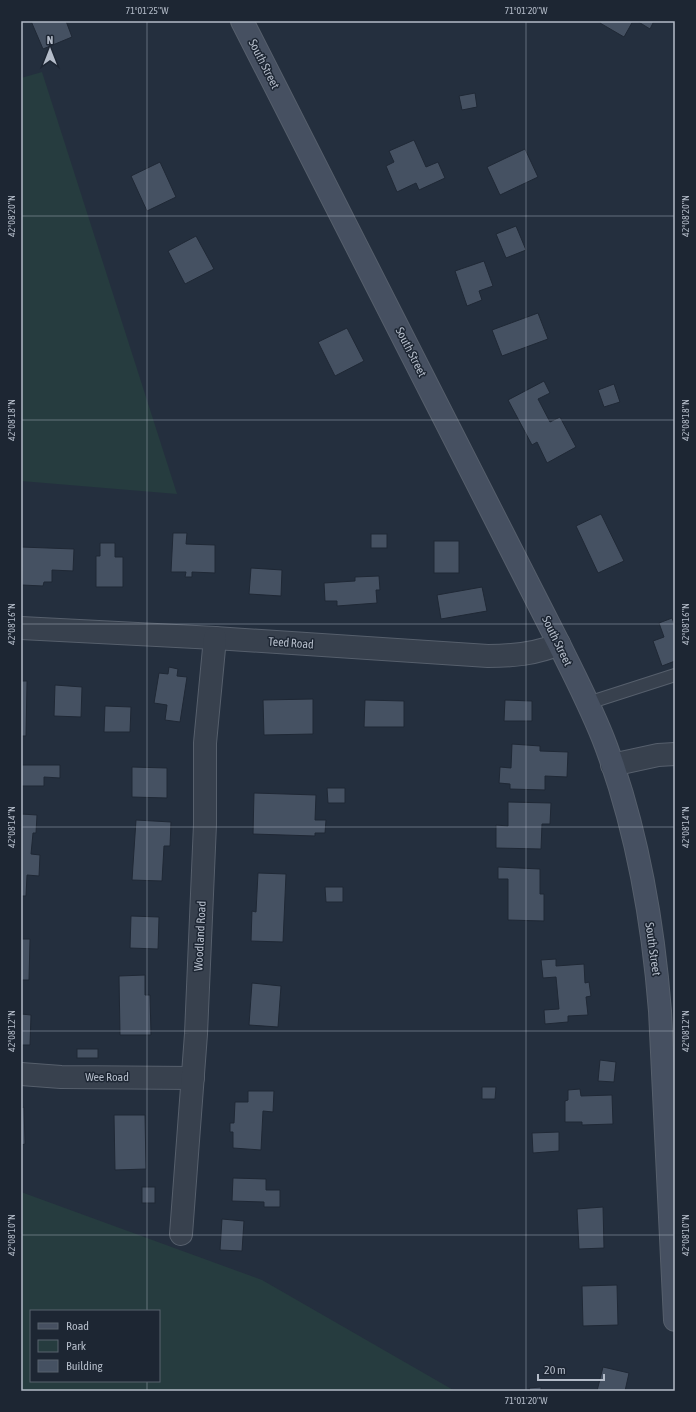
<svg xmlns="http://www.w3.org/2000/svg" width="696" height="1412" viewBox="0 0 696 1412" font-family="'Asap Condensed',sans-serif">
  <rect width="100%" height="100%" fill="#242f3e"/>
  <g fill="#263c3f" fill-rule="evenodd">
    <path d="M42 72 177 494 21 481V78Z"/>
    <path d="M21 1192 262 1280 455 1391H21ZM31 1311H159V1381H31Z"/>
  </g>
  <g fill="#455162" stroke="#1f2835">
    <path d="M31 21H66L72 37 43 49Z"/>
    <path d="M601 21H633L624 37 600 23Z"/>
    <path d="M637 21H654L650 29Z"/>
    <path d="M475 93 477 107 462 110 459 96Z"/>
    <path d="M414 140 426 167 438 162 445 178 419 190 416 183 397 192 386 166 394 162 389 151Z"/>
    <path d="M525 149 538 177 500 195 487 167Z"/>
    <path d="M160 162 176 197 147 211 131 176Z"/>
    <path d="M516 226 526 250 506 258 496 234Z"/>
    <path d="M196 236 214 269 185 284 168 251Z"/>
    <path d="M484 261 493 286 479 291 482 300 467 306 455 271Z"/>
    <path d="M538 313 548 339 502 356 492 330Z"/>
    <path d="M347 328 364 361 335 376 318 342Z"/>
    <path d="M544 381 550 393 538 399 550 422 560 417 576 447 547 463 537 442 532 445 508 400Z"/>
    <path d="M614 384 620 402 604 407 598 390Z"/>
    <path d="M601 514 624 561 598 573 576 526Z"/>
    <path d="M173 533H187L186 544 215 545V573L192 572V577H185L186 572H171Z"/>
    <rect x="371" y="534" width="16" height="14"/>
    <rect x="434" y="541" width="25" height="32"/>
    <path d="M100 543H115V557H123V587H96V556H100Z"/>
    <path d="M21 547 74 549 73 571 52 570V582H44L43 586 22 585Z"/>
    <path d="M251 568 282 570 281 596 249 594Z"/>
    <path d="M379 576 380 590H376L377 603 337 606V601H325L324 583 355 581V577Z"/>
    <path d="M482 587 487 611 441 619 437 595Z"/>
    <path d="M672 618 675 626V661L662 666 653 641 664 637 659 623Z"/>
    <path d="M169 667 178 669 177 676 187 677 180 722 165 720 167 705 154 703 159 673 168 674Z"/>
    <path d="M21 681H27L26 736H21Z"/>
    <path d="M55 685 82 687 81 717 54 716Z"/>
    <path d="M313 699V734L264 735 263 700Z"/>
    <path d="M365 700 404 701V727H364Z"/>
    <path d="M505 700 532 701V721H504Z"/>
    <path d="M105 706 131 707 130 732H104Z"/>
    <path d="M512 744 540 746V751L568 752 567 777 545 776V790L510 789V784L499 783 500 767 511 768Z"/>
    <path d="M21 765H60V778L44 777V786H21Z"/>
    <path d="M132 767 167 768V798L132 797Z"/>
    <path d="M327 788H345V803H328Z"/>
    <path d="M254 793 316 795 315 820H326L325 833H315V836L253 834Z"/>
    <path d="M508 802 551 803 550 824H542L541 849 496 848V825L508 826Z"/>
    <path d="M21 814 37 815 36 833H33L31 854 40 855 39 876 27 875 26 896H21Z"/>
    <path d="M136 820 171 822 170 846H164L162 881 132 880Z"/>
    <path d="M498 867 540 869V894H544V921L508 920V879H498Z"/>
    <path d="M258 873 286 874 283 942 251 941 252 911 256 912Z"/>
    <path d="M325 887H343V902H326Z"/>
    <path d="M131 916 159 917 158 949 130 948Z"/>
    <path d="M21 939H30L29 980H21Z"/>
    <path d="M556 959V966L584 964 585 983 589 982 591 996 586 997 588 1015 568 1016V1022L545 1024 544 1010 559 1009 556 977 543 978 541 960Z"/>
    <path d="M145 975V995H150L151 1035H120L119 976Z"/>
    <path d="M252 983 281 986 278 1027 249 1025Z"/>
    <path d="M21 1014 31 1015 30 1045H21Z"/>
    <rect x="77" y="1049" width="21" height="9"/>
    <path d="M600 1060 616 1062 614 1082 598 1081Z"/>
    <path d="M482 1087H496L495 1099H482Z"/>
    <path d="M580 1089 581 1096 612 1095 613 1124 582 1125V1122H565V1101L568 1100V1090Z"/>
    <path d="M248 1091H274L273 1112 263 1111 261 1150 233 1148V1132H230V1123H234L235 1102H248Z"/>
    <path d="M24 1107 25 1144 21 1145V1108Z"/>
    <path d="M114 1115H145L146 1169 115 1170Z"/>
    <path d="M559 1132V1151L533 1153 532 1133Z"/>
    <path d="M233 1178 266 1179V1190H280V1207H264V1202L232 1201Z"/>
    <rect x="142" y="1187" width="13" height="16"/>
    <path d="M603 1207 604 1248 579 1249 577 1209Z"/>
    <path d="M222 1219 244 1221 242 1251 220 1250Z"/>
    <path d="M617 1285 618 1325 583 1326 582 1286Z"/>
    <path d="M603 1367 629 1373 625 1391H597Z"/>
    <path d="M541 1387V1391H530L529 1388Z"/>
  </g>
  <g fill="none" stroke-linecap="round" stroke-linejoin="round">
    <g stroke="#565f6c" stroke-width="14">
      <path id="lane" d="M588 703 675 675"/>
    </g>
    <g stroke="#565f6c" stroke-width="24">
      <g id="street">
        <path d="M21 628 215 638 488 656C513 656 536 654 559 644"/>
        <path d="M612 765 658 755 675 754"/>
        <path d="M21 1074 61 1077 193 1078"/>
        <path d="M181 1234 196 1034 205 824V743L215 638"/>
      </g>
    </g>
    <g stroke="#565f6c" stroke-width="24">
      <path id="secondary" d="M242 21 559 644C575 677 593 711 606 746 637 830 653 922 660 1011L675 1320"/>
    </g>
    <use href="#lane" stroke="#38414e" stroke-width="12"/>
    <use href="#street" stroke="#38414e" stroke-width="22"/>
    <use href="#secondary" stroke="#465061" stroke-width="22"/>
  </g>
  <path fill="none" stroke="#b4bcc9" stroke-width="1" stroke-opacity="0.45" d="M147 21V1311M526 21V1391M21 216H675M21 420H675M21 624H675M21 827H675M21 1031H675M21 1235H675M147 1381V1391"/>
  <g text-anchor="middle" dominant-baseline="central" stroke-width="3" stroke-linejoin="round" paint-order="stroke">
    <g font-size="12" fill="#b4bcc9" stroke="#1d2633">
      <text transform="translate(264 64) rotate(63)">South Street</text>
      <text transform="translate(411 352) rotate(63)">South Street</text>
      <text transform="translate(557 641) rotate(64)">South Street</text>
      <text transform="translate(291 643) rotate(4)">Teed Road</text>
      <text transform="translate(200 936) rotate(-87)">Woodland Road</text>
      <text transform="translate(653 949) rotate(82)">South Street</text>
      <text x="107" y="1077">Wee Road</text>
    </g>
  </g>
  <rect width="696" height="1412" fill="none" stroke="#1d2633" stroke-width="44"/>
  <rect x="30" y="1310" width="130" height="72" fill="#1d2633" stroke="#59626f"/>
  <rect x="38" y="1323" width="20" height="6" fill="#465061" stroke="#59626f"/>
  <text x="66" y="1330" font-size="12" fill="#b4bcc9">Road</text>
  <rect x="38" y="1340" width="20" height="12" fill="#263c3f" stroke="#59626f"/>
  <text x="66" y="1350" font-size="12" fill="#b4bcc9">Park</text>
  <rect x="38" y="1360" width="20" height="12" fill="#455162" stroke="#59626f"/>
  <text x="66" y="1370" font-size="12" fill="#b4bcc9">Building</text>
  <g transform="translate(50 50)" stroke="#1d2633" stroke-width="3" paint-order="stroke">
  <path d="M0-3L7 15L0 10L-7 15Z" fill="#b4bcc9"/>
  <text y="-6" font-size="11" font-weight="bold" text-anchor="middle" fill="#b4bcc9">N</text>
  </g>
  <path d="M538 1374v6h66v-6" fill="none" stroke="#b4bcc9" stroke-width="2"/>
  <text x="544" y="1374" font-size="12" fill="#b4bcc9" stroke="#1d2633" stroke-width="3" paint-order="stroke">20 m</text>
  <rect x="22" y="22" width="652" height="1368" fill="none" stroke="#b4bcc9" stroke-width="1.5"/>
  <g font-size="10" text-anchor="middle" fill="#b4bcc9">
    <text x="147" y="14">71°01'25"W</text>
    <text x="526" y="14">71°01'20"W</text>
    <text transform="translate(11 216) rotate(-90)" y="4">42°08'20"N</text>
    <text transform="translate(685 216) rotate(-90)" y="4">42°08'20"N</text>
    <text transform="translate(11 420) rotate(-90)" y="4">42°08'18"N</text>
    <text transform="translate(685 420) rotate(-90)" y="4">42°08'18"N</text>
    <text transform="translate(11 624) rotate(-90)" y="4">42°08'16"N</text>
    <text transform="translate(685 624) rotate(-90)" y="4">42°08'16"N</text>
    <text transform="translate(11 827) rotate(-90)" y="4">42°08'14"N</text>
    <text transform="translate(685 827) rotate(-90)" y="4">42°08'14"N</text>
    <text transform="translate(11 1031) rotate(-90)" y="4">42°08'12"N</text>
    <text transform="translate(685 1031) rotate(-90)" y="4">42°08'12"N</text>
    <text transform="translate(11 1235) rotate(-90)" y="4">42°08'10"N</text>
    <text transform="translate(685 1235) rotate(-90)" y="4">42°08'10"N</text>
    <text x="526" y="1404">71°01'20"W</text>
  </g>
</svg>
